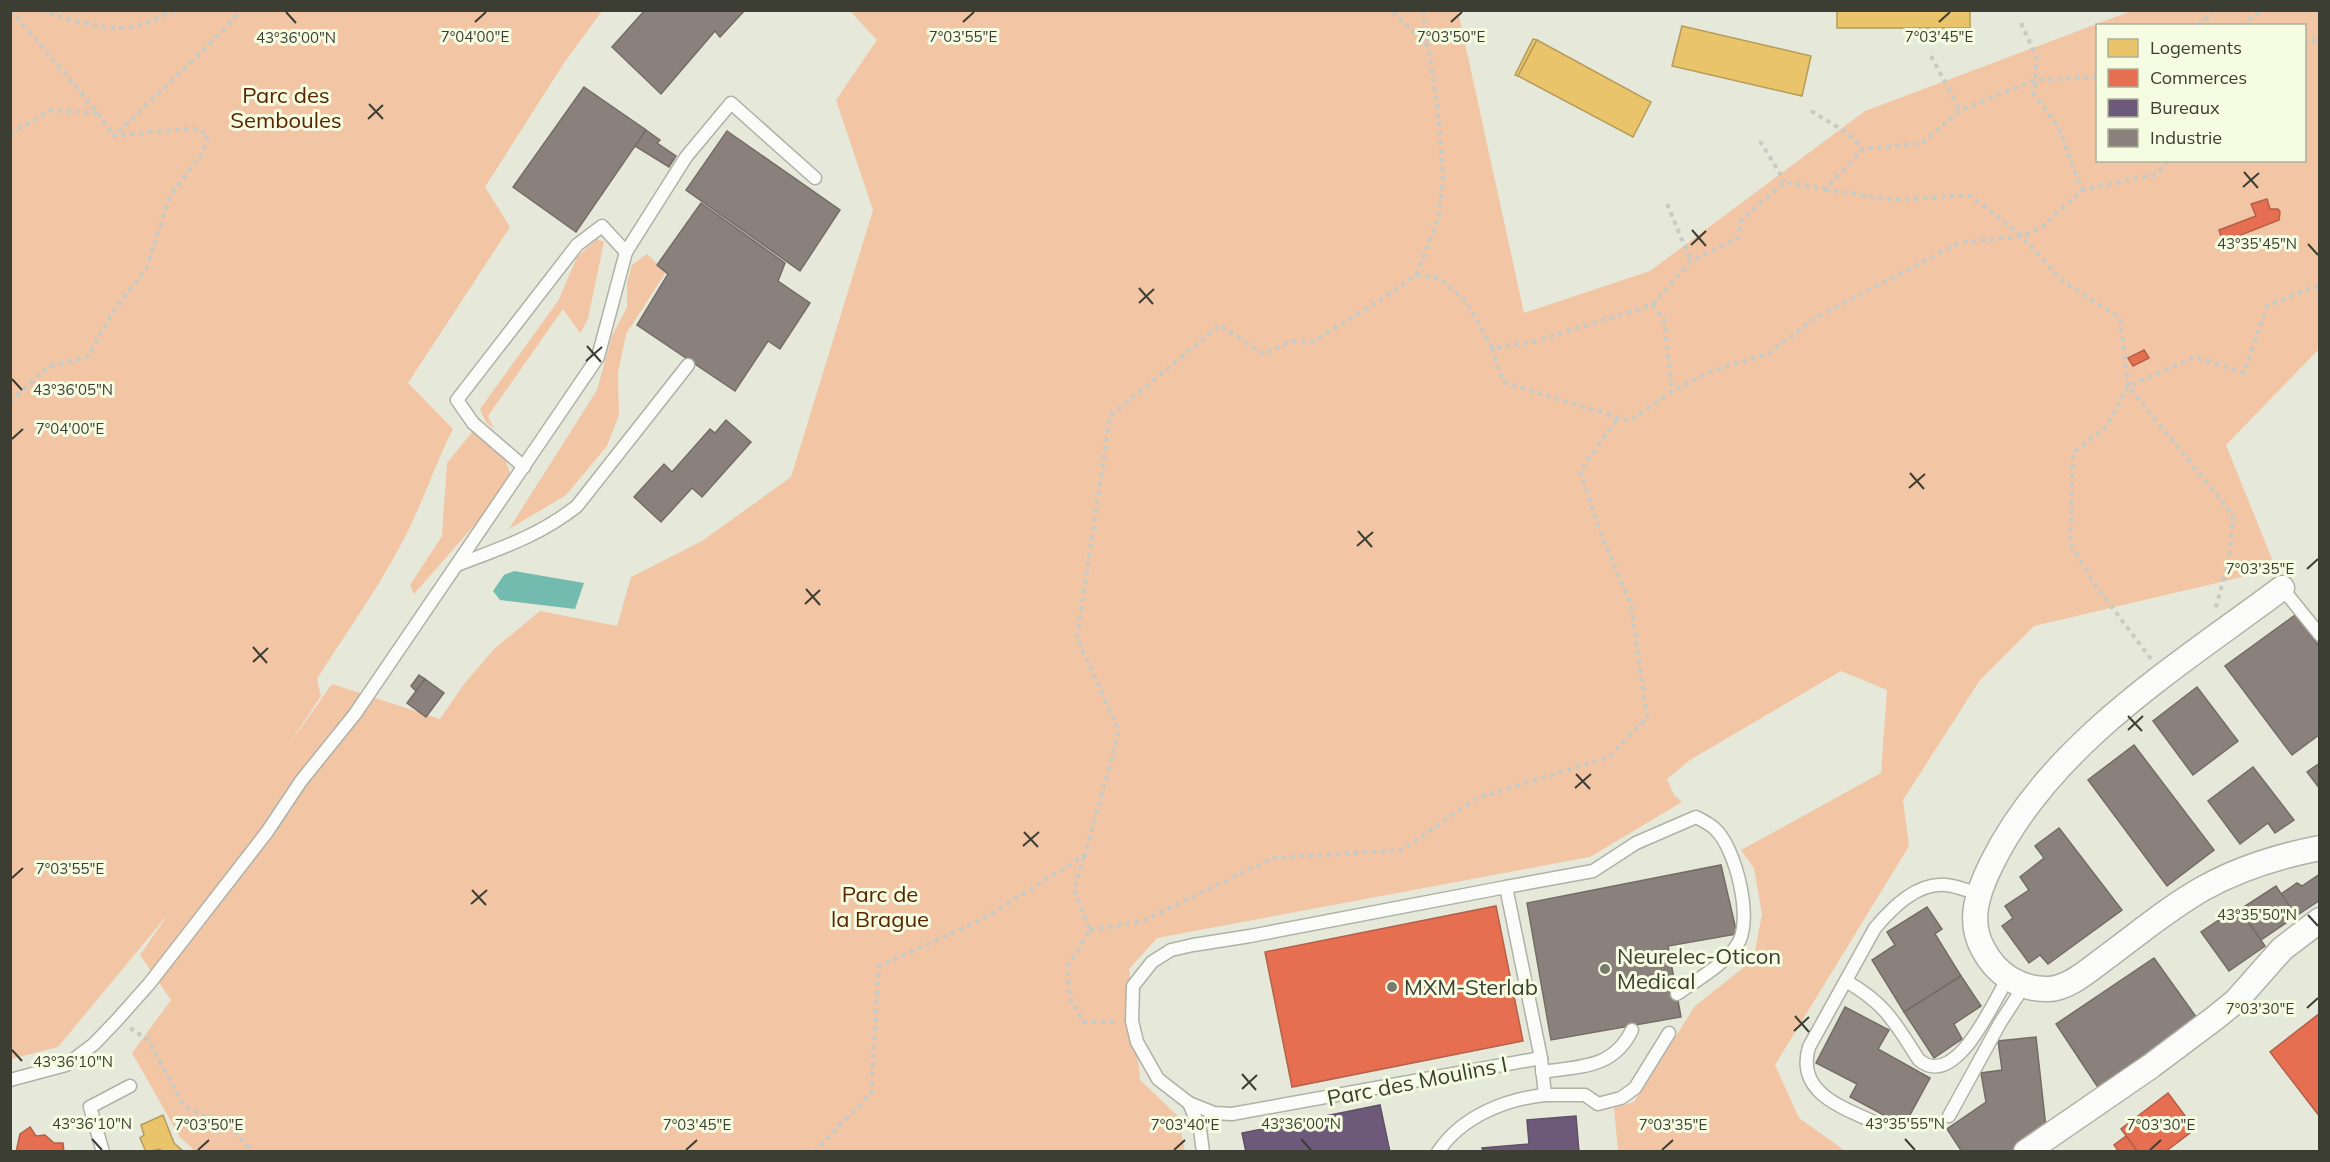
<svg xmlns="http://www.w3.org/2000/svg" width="2330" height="1162" viewBox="0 0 2330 1162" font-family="Mulish,sans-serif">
  <rect width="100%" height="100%" fill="#e6e9da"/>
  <g fill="#f2c5a5" fill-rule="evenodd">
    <path d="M10 11H602L564 63 485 187 510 227 408 383 453 429C438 458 428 488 414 518 390 572 349 628 317 679L321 696 286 749 332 684 440 719 464 684 494 649 540 611 617 626 631 577 702 541 791 477 873 210 836 100 877 40 850 11H1458L1524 313 1650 271 1865 111 2131 11H2319V349L2226 445 2276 569 2034 626 1980 680 1903 800 1909 846 1775 1065 1799 1118 1844 1150 1853 1151H1618L1614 1108 1634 1102 1695 1006 1743 968 1754 956 1762 914 1754 868 1741 850 1881 773 1887 690 1841 671 1690 760 1667 779 1674 795 1682 802 1590 857 1157 938 1129 969 1140 1080 1178 1116 1185 1151H195L180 1137 132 1053 171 1000 140 955 169 913 58 1047 11 1059ZM2098 26H2304V160H2098Z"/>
    <path d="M597 239 604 242 588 319 580 333 563 309 488 416 494 429 486 422 480 409 558 301 577 257Z"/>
    <path d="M647 254 666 272 626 334 618 373 619 415 607 446 566 495 509 529 597 390 612 336 627 307V283L632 265Z"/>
    <path d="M473 431 505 459 511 475 492 505 414 594 410 585 442 536 447 463Z"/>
  </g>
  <path fill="#72bbae" d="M514 571 584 583 575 609 500 600 493 591 504 575Z"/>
  <g fill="#e9c46a" stroke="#b59c5a" stroke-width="1.5">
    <rect x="1837" y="10" width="133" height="18"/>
    <path d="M1682 26 1811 56 1802 96 1672 66Z"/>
    <path d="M1533 39 1537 40 1518 76 1515 75Z"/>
    <path d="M1537 40 1651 102 1633 137 1518 76Z"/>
    <path d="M163 1115 174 1143 184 1152H162L160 1149 146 1152 140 1138 144 1135 141 1125Z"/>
  </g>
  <g fill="#e76f51" stroke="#b46048" stroke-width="1.5">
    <path d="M2267 199 2270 209H2278L2280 212 2279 220 2223 242 2219 230 2256 216 2251 204Z"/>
    <path d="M2144 350 2149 358 2133 366 2128 358Z"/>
    <path d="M1496 906 1523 1041 1292 1087 1265 952Z"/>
    <path d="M2320 1013V1117L2270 1052Z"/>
    <path d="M2168 1093 2195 1129 2165 1152H2138L2121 1129Z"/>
    <path d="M30 1127 36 1136 45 1135 54 1143H63L64 1152H16L20 1134Z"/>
    <path d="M2126 1136 2138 1152H2119L2114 1145Z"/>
  </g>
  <g fill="#6d597a" stroke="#5e5165" stroke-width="1.5">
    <path d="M1380 1105 1390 1152H1246L1242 1133Z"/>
    <path d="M1576 1116 1579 1152H1483L1482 1148 1529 1144 1527 1120Z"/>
  </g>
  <g fill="#8a817c" stroke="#736d66" stroke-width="1.5">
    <path d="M645 10H745L720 37 715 31 661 94 612 47Z"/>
    <path d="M584 87 646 130 576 232 513 187Z"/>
    <path d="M646 130 660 140 657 143 676 156 669 167 635 146Z"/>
    <path d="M727 131 840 210 800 271 686 190Z"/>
    <path d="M701 203 785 263 778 281 810 303 780 349 768 341 735 391 637 325 668 274 657 265Z"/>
    <path d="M726 420 751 442 702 497 692 488 661 522 634 497 664 464 672 472 710 429 715 433Z"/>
    <path d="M2295 615 2320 647V734L2292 755 2225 666Z"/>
    <path d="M419 675 425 679 416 691 411 686Z"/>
    <path d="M425 679 444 693 426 717 407 703Z"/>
    <path d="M2197 687 2238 741 2193 775 2153 721Z"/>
    <path d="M2134 745 2214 850 2167 886 2088 780Z"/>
    <path d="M2320 763V789L2307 772Z"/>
    <path d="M2253 767 2294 820 2275 833 2268 823 2240 844 2208 801Z"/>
    <path d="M2059 828 2122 910 2048 964 2040 955 2029 963 2002 926 2013 918 2005 906 2029 890 2020 877 2044 858 2035 846Z"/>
    <path d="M1721 865 1737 934 1668 946 1681 1017 1551 1040 1527 903Z"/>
    <path d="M2320 874V900L2296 916 2281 894 2297 883 2302 886Z"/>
    <path d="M2276 886 2296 916 2261 940 2239 910Z"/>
    <path d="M1927 907 1942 929 1935 934 1961 976 1904 1012 1872 960 1895 945 1887 932Z"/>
    <path d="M2238 907 2265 946 2229 971 2201 932Z"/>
    <path d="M2154 958 2199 1021 2099 1089 2056 1024Z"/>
    <path d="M1961 976 1981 1006 1954 1024 1962 1039 1934 1058 1904 1012Z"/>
    <path d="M1845 1007 1889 1030 1878 1049 1930 1078 1904 1126 1850 1097 1857 1084 1816 1063Z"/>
    <path d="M2036 1037 2046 1128 2012 1152H1962L1947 1129 1986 1102 1981 1073 2002 1070 1998 1041Z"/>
  </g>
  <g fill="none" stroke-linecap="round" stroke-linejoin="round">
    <g stroke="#afb1a6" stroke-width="15">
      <g id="lane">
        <path d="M524 467 473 423 457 400 577 245 602 226 626 252"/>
        <path d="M457 565C501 548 539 536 577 506L688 365"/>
        <path d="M2282 588 2320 635"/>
        <path d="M1846 981C1886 1004 1895 1023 1919 1060 1956 1090 1992 1004 2008 978"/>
        <path d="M1542 1072C1580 1066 1613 1069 1632 1030"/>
        <path d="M10 1080 66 1065 94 1044 117 1020 149 984 191 930 267 832 301 781 355 714 598 357 626 252 686 157 731 103 815 178"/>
        <path d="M1545 1095H1585L1598 1104 1621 1098 1635 1088 1669 1033"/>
        <path d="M1189 1103 1214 1113 1232 1114 1541 1058"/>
        <path d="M1949 1116 2000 1023 2024 986"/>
        <path d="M1878 1124C1845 1108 1795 1094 1809 1047L1875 928C1892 908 1917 882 1946 885 1957 886 1968 891 1979 894"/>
        <path d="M103 1152 90 1107 130 1086"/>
        <path d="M1203 1152 1200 1129 1189 1103 1158 1079 1137 1042 1132 1021 1133 986 1152 962 1171 950 1193 945 1250 936 1506 887"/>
        <path d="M1438 1152C1461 1117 1505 1099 1545 1095L1541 1058 1506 887 1593 871 1636 843 1696 817C1702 820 1710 824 1715 829 1736 848 1754 922 1737 945 1724 965 1696 980 1677 994"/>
      </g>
    </g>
    <g stroke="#afb1a6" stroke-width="27">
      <g id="street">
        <path d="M2282 588C2178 666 2051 743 1992 863 1978 891 1967 920 1983 949 1996 974 2020 990 2049 989 2070 988 2091 968 2108 956 2139 933 2170 907 2204 888 2240 868 2279 856 2320 848"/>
        <path d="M2026 1152 2151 1066 2215 1018 2236 1001 2282 949 2320 920"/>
      </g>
    </g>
    <g stroke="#c8cac4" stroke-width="4" stroke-dasharray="4.5 4.5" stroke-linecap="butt">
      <path d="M11 10 98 113 114 136"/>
      <path d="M41 10C59 17 99 28 118 28 137 29 159 17 176 10"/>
      <path d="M1423 10 1428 45"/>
      <path d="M2021 23 2037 58 2034 94 2058 127 2082 190"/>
      <path d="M2189 26 2204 23 2212 10"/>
      <path d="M2242 26 2261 10"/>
      <path d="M2304 43 2308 40 2320 41"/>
      <path d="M1931 56 1960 110"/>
      <path d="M1811 111 1846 132 1863 149"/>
      <path d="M10 134 50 110 97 113"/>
      <path d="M1760 141 1785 182"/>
      <path d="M1825 189 1893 200 1970 195 2022 236 2061 280 2120 318 2128 386 2233 515 2229 559 2215 611"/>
      <path d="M1667 204 1691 261"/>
      <path d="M1416 275 1439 278 1466 301 1492 348 1532 342 1652 305 1691 261 1738 238 1741 220 1785 182 1825 189 1863 149 1922 143 1960 110 2035 80 2094 77 2098 74"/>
      <path d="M1652 305 1664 319 1672 391"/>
      <path d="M1492 348 1503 382 1630 421 1672 391 1711 371 1768 354 1815 318 1959 243 2022 236 2041 228 2082 190 2157 174 2168 160"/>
      <path d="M10 402 49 366 87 357 115 309 146 269 170 196 203 152 208 135 193 128 114 136 225 29 240 10"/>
      <path d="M2151 659 2093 582 2070 543 2073 453 2107 426 2128 386 2195 357 2244 373 2267 306 2312 287H2320"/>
      <path d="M1084 856 1074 890 1090 930 1068 966 1069 996 1083 1022H1119"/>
      <path d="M1090 930 1143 921 1273 858 1402 850 1477 798 1609 757 1647 718 1631 605 1601 534 1580 471 1617 419"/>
      <path d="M130 1028 148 1040 184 1106 232 1129 253 1152"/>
      <path d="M814 1152 871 1093 879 966 981 920 1085 855 1119 731 1077 638 1110 416 1220 325 1264 354 1291 341H1314L1385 297 1416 275 1439 217 1443 175 1437 102 1428 46 1391 10"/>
    </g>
    <use href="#lane" stroke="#fbfcf9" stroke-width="12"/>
    <use href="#street" stroke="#fbfcf9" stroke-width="24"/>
  </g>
  <path fill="none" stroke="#3c3e33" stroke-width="2" d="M286 12 296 23M475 22 486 12M963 22 974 12M1451 22 1462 12M1939 22 1950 12M369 104 383 119M368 119 383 105M2244 172 2258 188M2243 187 2259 173M1692 230 1706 246M2308 244 2318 255M1691 245 1706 231M1139 288 1153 304M1139 303 1154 289M587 346 601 362M586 361 602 347M12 379 22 390M12 439 23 429M1910 473 1924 489M1909 488 1925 474M1358 531 1372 547M1357 546 1373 532M2307 569 2318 559M806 589 820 605M805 604 820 590M253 647 267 663M253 662 268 648M2128 716 2142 731M2128 730 2143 716M1576 774 1590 789M1575 788 1591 774M1024 832 1038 847M1023 846 1039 832M12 878 23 868M472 890 486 905M471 904 487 890M2308 915 2318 926M2307 1008 2318 998M1795 1016 1809 1032M1794 1031 1809 1017M12 1050 22 1061M1242 1074 1256 1090M1242 1089 1257 1075M92 1139 102 1150M1301 1139 1311 1150M1905 1139 1915 1150M198 1150 209 1140M686 1150 697 1140M1174 1150 1185 1140M1662 1150 1673 1140M2150 1150 2161 1140"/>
  <g fill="#787a6d" stroke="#f6fce1" stroke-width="2">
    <circle cx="1605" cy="969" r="6"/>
    <circle cx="1392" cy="987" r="6"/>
  </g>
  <g text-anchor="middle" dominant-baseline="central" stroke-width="6" stroke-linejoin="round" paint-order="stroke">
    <g font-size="22" fill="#592500" stroke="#f6fce1">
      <text x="286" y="95">Parc des<tspan x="286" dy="25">Semboules</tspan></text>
      <text x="880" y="894">Parc de<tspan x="880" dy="25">la Brague</tspan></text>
    </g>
    <g font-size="22" fill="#3c3e33" stroke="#f6fce1" text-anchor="start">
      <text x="1617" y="956">Neurelec-Oticon<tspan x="1617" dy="25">Medical</tspan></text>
      <text x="1404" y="987">MXM-Sterlab</text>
    </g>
    <g font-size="22" fill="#3c3e33" stroke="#f6fce1">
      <text transform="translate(1417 1081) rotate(-11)">Parc des Moulins I</text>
    </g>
  </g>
  <g font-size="15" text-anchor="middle" fill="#3c3e33" stroke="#f6fce1" stroke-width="6" stroke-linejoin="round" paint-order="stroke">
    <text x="475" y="42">7°04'00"E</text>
    <text x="963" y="42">7°03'55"E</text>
    <text x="1939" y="42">7°03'45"E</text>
    <text x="1451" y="42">7°03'50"E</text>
    <text x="296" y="43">43°36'00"N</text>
    <text x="2257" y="249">43°35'45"N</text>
    <text x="73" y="395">43°36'05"N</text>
    <text x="70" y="434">7°04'00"E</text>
    <text x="2260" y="574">7°03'35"E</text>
    <text x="70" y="874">7°03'55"E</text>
    <text x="2257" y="920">43°35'50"N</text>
    <text x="2260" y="1014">7°03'30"E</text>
    <text x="73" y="1067">43°36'10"N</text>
    <text x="92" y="1129">43°36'10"N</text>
    <text x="1301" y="1129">43°36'00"N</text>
    <text x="1905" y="1129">43°35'55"N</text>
    <text x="209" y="1130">7°03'50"E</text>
    <text x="697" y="1130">7°03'45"E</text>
    <text x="1185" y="1130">7°03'40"E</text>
    <text x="1673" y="1130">7°03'35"E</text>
    <text x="2161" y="1130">7°03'30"E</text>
  </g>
  <rect width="2330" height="1162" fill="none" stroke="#3c3e33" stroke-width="24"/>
  <rect x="2096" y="24" width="210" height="138" fill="#f6fce1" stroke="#acb09b" stroke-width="1.5"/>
  <rect x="2108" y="39" width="30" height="18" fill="#e9c46a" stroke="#acb09b" stroke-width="1.5"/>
  <text x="2150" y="54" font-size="18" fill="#3c3e33">Logements</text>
  <rect x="2108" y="69" width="30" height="18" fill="#e76f51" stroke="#acb09b" stroke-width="1.5"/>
  <text x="2150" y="84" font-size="18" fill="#3c3e33">Commerces</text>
  <rect x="2108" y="99" width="30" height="18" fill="#6d597a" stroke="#acb09b" stroke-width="1.5"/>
  <text x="2150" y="114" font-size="18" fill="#3c3e33">Bureaux</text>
  <rect x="2108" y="129" width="30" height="18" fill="#8a817c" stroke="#acb09b" stroke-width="1.5"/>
  <text x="2150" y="144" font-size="18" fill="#3c3e33">Industrie</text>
</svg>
